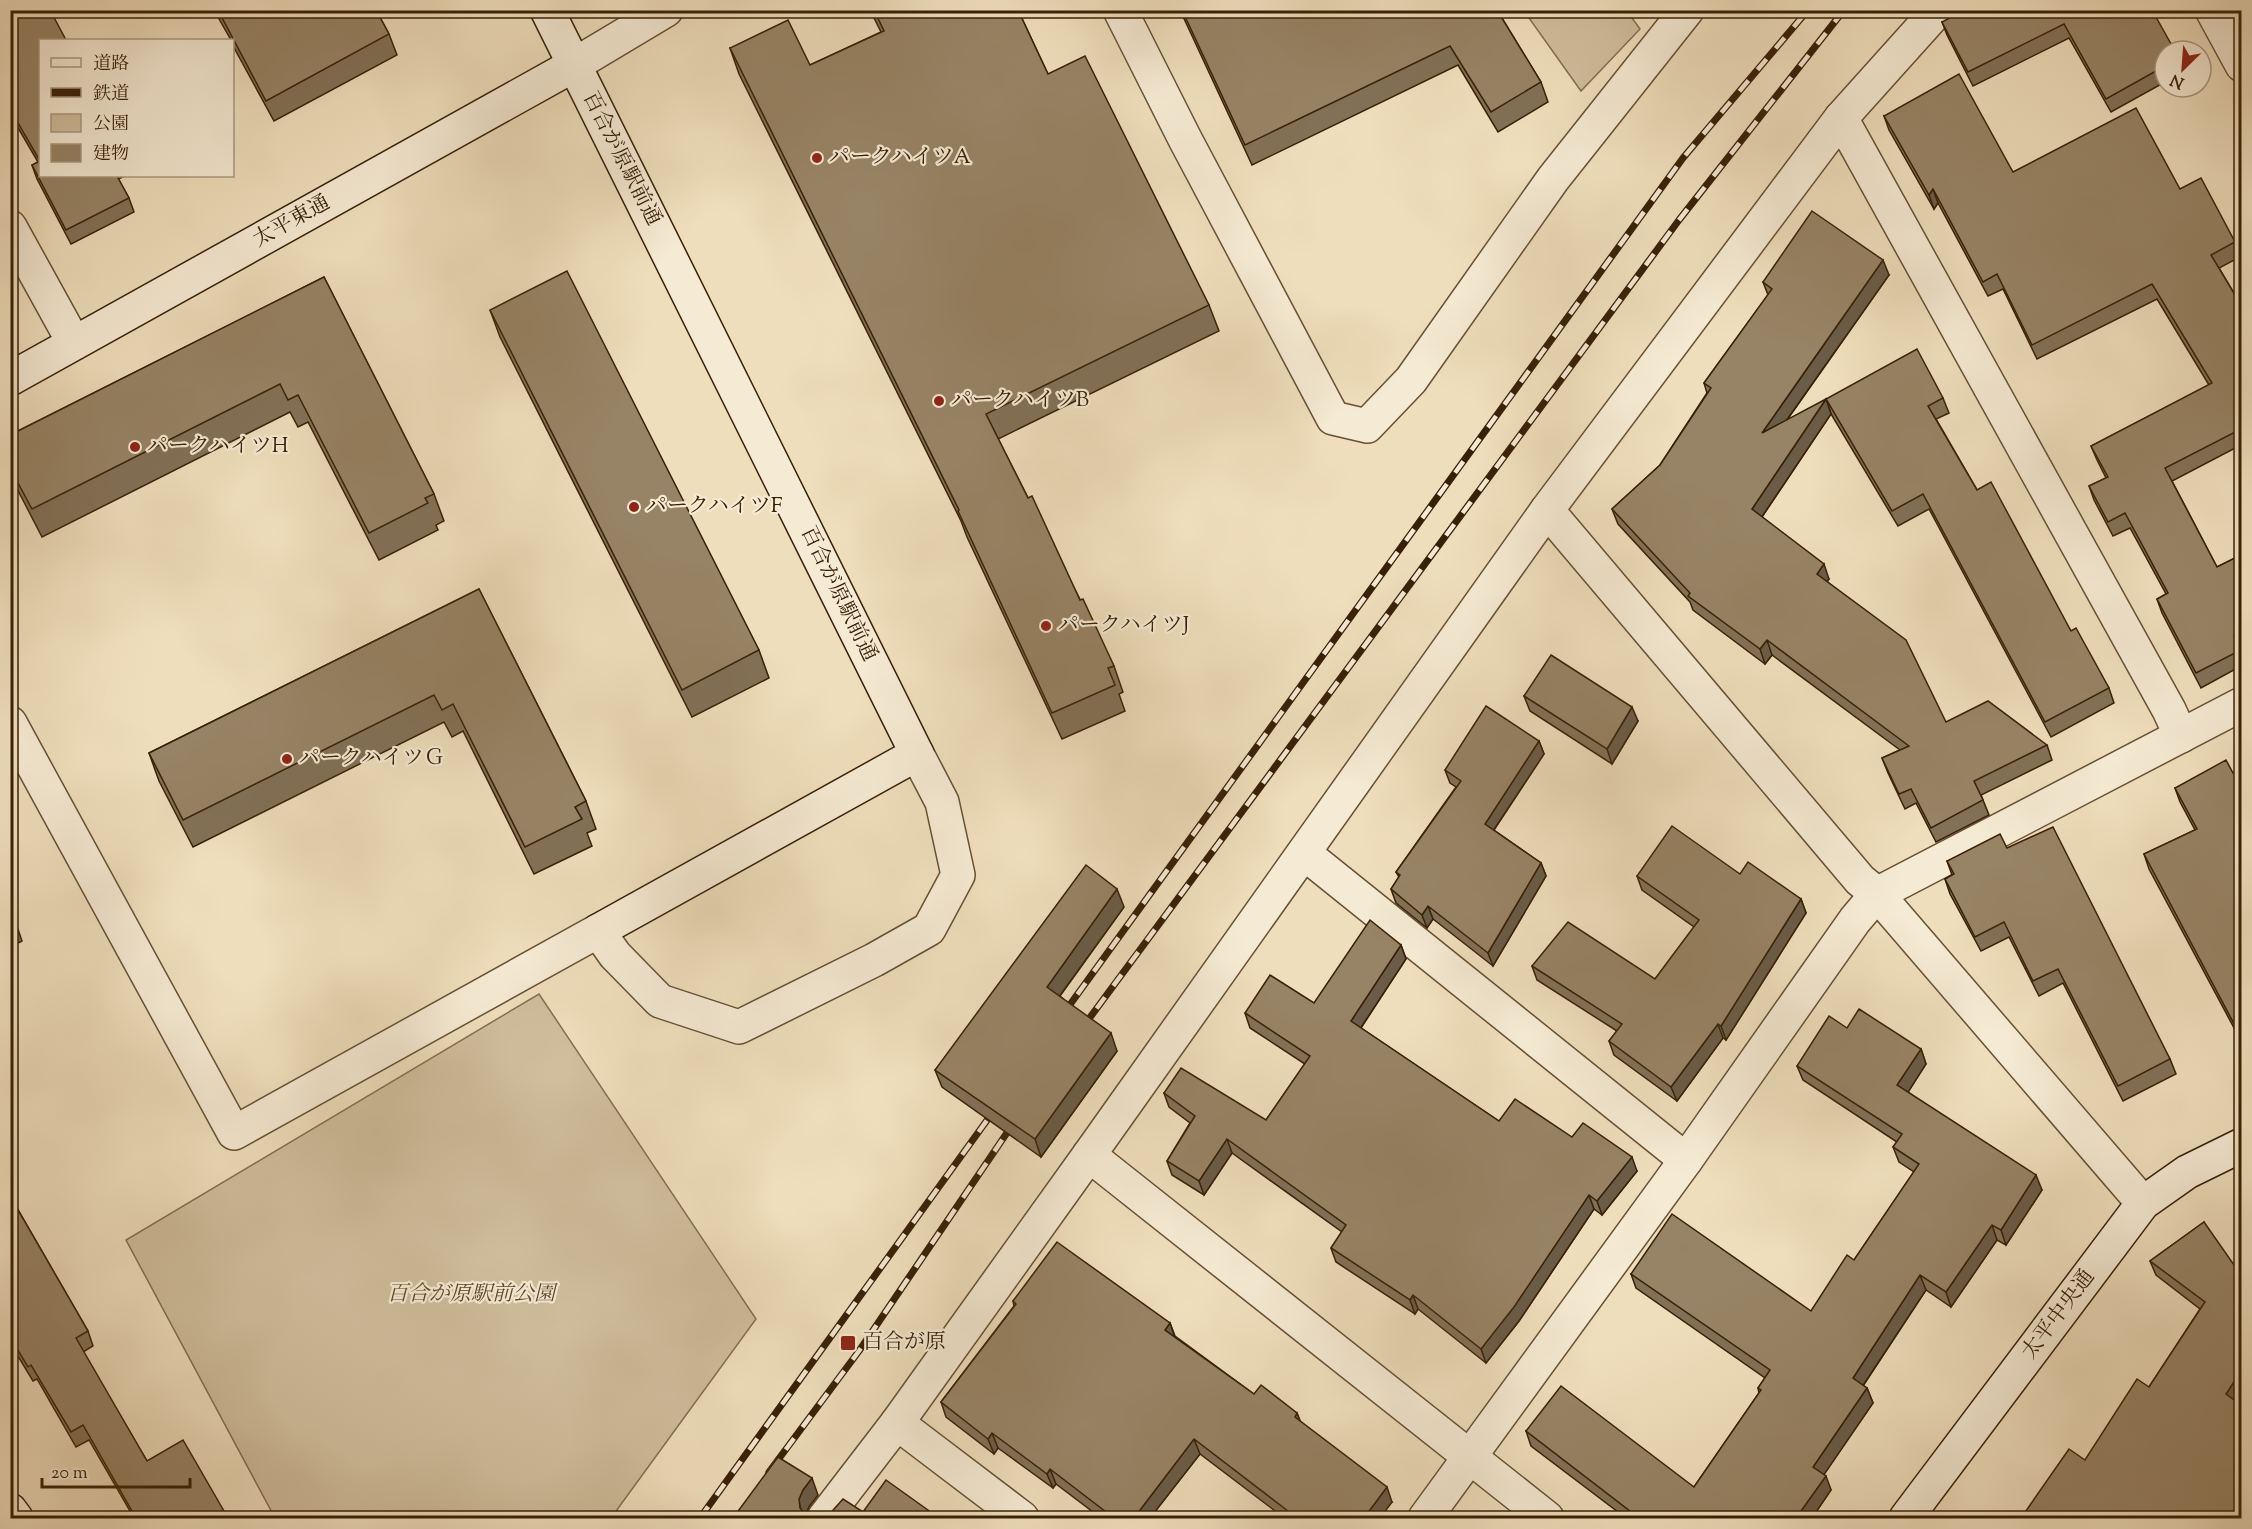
<svg xmlns="http://www.w3.org/2000/svg" width="2252" height="1529" viewBox="0 0 2252 1529" font-family="'Sorts Mill Goudy','Noto Serif JP',serif">
  <rect width="100%" height="100%" fill="#efdebc"/>
  <filter id="stains"><feTurbulence type="fractalNoise" baseFrequency=".00333" numOctaves="4"/><feColorMatrix values="0 0 0 0 .2 0 0 0 0 .09 0 0 0 0 .02 0 0 0 .5 -.17"/></filter>
  <radialGradient id="worn" r=".72"><stop offset=".6" stop-color="#630" stop-opacity="0"/><stop offset="1" stop-color="#630" stop-opacity=".3"/></radialGradient>
  <g fill="#d0be9d" stroke="#846f52" stroke-width="1.5">
    <path d="M1524 11H1627L1640 29 1581 91Z"/>
    <path d="M539 994 756 1319 611 1518H275L126 1240Z"/>
  </g>
  <g fill="none" stroke-linecap="round" stroke-linejoin="round">
    <g stroke="#665034" stroke-width="36">
      <g id="street">
        <path d="M1120 10 1185 139 1333 418 1367 426 1411 380 1553 179 1687 10"/>
        <path d="M2212 10 2242 65"/>
        <path d="M574 65 666 10"/>
        <path d="M1841 118 2169 710 2181 736"/>
        <path d="M10 227 74 343"/>
        <path d="M1547 510 1860 880 1877 894 2143 1203"/>
        <path d="M10 723 234 1133 598 931 615 955 660 1001 739 1027 874 960 929 929 958 875 942 802 917 754"/>
        <path d="M1304 853 1686 1160"/>
        <path d="M1089 1155 1547 1518"/>
        <path d="M897 1423 1022 1518"/>
        <path d="M824 1518 897 1423 1089 1155 1547 510 1841 118 1938 10"/>
        <path d="M1425 1518 1686 1160 1855 920 1877 894 2242 704"/>
      </g>
    </g>
    <g stroke="#382007" stroke-width="36">
      <g id="secondary">
        <path d="M547 10 917 754 598 931"/>
        <path d="M10 379 574 65"/>
        <path d="M10 1510 16 1518"/>
        <path d="M1906 1518 2143 1203 2187 1172 2242 1145"/>
      </g>
    </g>
    <use href="#street" stroke="#f5ead3" stroke-width="33"/>
    <use href="#secondary" stroke="#f5ead3" stroke-width="33"/>
    <g stroke="#382007" stroke-width="7">
      <g id="rail">
        <path d="M1061 1017 1683 158 1808 10"/>
        <path d="M1080 1031 1679 220 1844 10"/>
        <path d="M769 1472 859 1351 1017 1118"/>
        <path d="M700 1518 998 1105"/>
      </g>
    </g>
    <use href="#rail" stroke="#f5ead3" stroke-width="4.5" stroke-dasharray="14" stroke-linecap="butt"/>
  </g>
  <g fill="#827157" stroke="#382007" stroke-width="1.5">
    <path d="M10 10H50L40 176H125L118 179 129 198 134 212 71 244 37 179 32 165 38 162 10 114Z"/>
    <path d="M214 10H376L389 34 397 55 274 121 232 44V40H231Z"/>
    <path d="M870 10H1018L1048 74 1209 305 1219 331 998 439 1114 666 1123 692 1119 694 1125 711 1062 739 967 537 961 521 739 74 730 48 810 65 881 32Z"/>
    <path d="M1180 10H1497L1541 82 1548 102 1498 132 1458 65 1252 165Z"/>
    <path d="M2152 10 2165 51V82L2111 112 2069 38 1973 86 1947 35 1942 22Z"/>
    <path d="M1884 116 2013 172 2180 189 2235 242 2240 257 2219 268 2241 305V445L2172 481 2217 567 2241 555V666L2201 688 2162 613 2157 599 2166 594 2130 528 2113 536 2094 500 2089 486 2106 478 2097 460 2091 446 2209 385 2157 299 2037 359 2003 289 1988 296 1938 203 1934 209 1889 130Z"/>
    <path d="M1889 275 1787 420 1831 414 1762 517 1829 579 1827 581 1946 722 2047 745 2052 760 1981 795 1989 815 1936 842 1916 803 1905 809 1888 773 1882 758 1900 750 1772 655 1765 664 1693 610 1690 602 1618 524 1612 509 1660 465 1707 393 1704 383 1768 295 1763 282Z"/>
    <path d="M324 277 434 494 444 521 436 525 438 530 379 560 308 422 298 427 290 412 42 537 10 475V435Z"/>
    <path d="M490 310 759 650 769 678 692 717 500 337Z"/>
    <path d="M1943 398 1949 413 1936 419 1977 490 2109 688 2114 703 2051 737 1929 509 1898 526 1831 414 1826 399Z"/>
    <path d="M479 589 586 801 596 829 587 833 592 846 534 874 463 731 452 737 444 722 193 847 159 781 149 753Z"/>
    <path d="M1524 696 1638 721 1612 764 1530 711Z"/>
    <path d="M1539 741 1544 754 1494 830 1541 863 1546 876 1493 966 1433 919 1427 928 1396 903 1391 889 1399 877 1396 872 1456 787 1450 783 1445 770Z"/>
    <path d="M2241 769V1041L2149 869 2144 854 2195 830 2180 802 2175 788 2233 773Z"/>
    <path d="M2007 848 2170 1059 2176 1074 2123 1101 2063 983 2039 996 2009 937 1981 951 1950 894 1945 879 1952 875 1947 861Z"/>
    <path d="M1740 874 1801 899 1806 913 1726 1040 1723 1038 1677 1101 1614 1055 1609 1041 1617 1031 1537 980 1532 966 1655 979 1694 927 1642 890 1637 876Z"/>
    <path d="M1124 907 1060 996 1117 1051 1041 1157 942 1087 935 1070Z"/>
    <path d="M10 915 17 926 22 941 10 947Z"/>
    <path d="M1401 945 1406 959 1361 1028 1499 1121 1572 1137 1637 1171 1602 1215 1594 1209 1519 1321 1486 1363 1418 1309 1415 1314 1336 1262 1331 1248 1342 1232 1232 1153 1204 1195 1172 1175 1167 1161 1190 1123 1169 1107 1164 1093 1266 1120 1305 1064 1250 1028 1245 1013 1314 1003Z"/>
    <path d="M1847 1028 1921 1049 1926 1064 1908 1092 2042 1190 2006 1245 1997 1240 1951 1307 1926 1290 1863 1386 1867 1388 1873 1403 1824 1474 1831 1490 1812 1518H1626L1531 1446 1526 1431 1694 1487 1759 1393 1758 1388 1765 1378 1636 1288 1631 1274 1811 1311 1854 1260 1914 1172 1899 1162 1893 1147 1897 1142 1803 1080 1797 1066Z"/>
    <path d="M10 1196 88 1331 93 1346 83 1352 147 1461 228 1518H134L89 1440 76 1447 37 1379 33 1381 10 1343Z"/>
    <path d="M2204 1222 2236 1401 2085 1460 2149 1387 2200 1309 2156 1275 2150 1261Z"/>
    <path d="M1013 1301 1170 1323 1175 1336 1254 1394 1297 1413 1300 1421 1392 1502 1283 1517 1200 1454 1150 1518H1101L1056 1484 1053 1488 998 1448 994 1454 946 1417 941 1402 1014 1306Z"/>
  </g>
  <g fill="#6a5c47" stroke="#382007" stroke-width="1.5">
    <path d="M1933 189 1938 203 1934 209 1929 195Z"/>
    <path d="M1883 260 1889 275 1767 448 1762 433Z"/>
    <path d="M1826 399 1831 414 1757 524 1752 509Z"/>
    <path d="M1824 564 1829 579 1822 588 1817 574Z"/>
    <path d="M1767 640 1772 655 1765 664 1760 649Z"/>
    <path d="M1632 707 1638 721 1612 764 1607 749Z"/>
    <path d="M1539 741 1544 754 1489 837 1485 824Z"/>
    <path d="M1541 863 1546 876 1493 966 1488 953Z"/>
    <path d="M1117 889 1124 907 1053 1005 1047 987Z"/>
    <path d="M1801 899 1806 913 1726 1040 1721 1026Z"/>
    <path d="M1428 906 1433 919 1427 928 1422 915Z"/>
    <path d="M1401 945 1406 959 1356 1035 1351 1021Z"/>
    <path d="M1718 1024 1723 1038 1677 1101 1671 1087Z"/>
    <path d="M1111 1033 1117 1051 1041 1157 1035 1139Z"/>
    <path d="M1921 1049 1926 1064 1903 1100 1897 1085Z"/>
    <path d="M1227 1139 1232 1153 1204 1195 1199 1181Z"/>
    <path d="M1632 1157 1637 1171 1602 1215 1597 1201Z"/>
    <path d="M2036 1175 2042 1190 2006 1245 2001 1230Z"/>
    <path d="M1589 1195 1594 1209 1519 1321 1486 1363 1481 1349Z"/>
    <path d="M1992 1225 1997 1240 1951 1307 1946 1292Z"/>
    <path d="M1920 1275 1926 1290 1858 1393 1853 1378Z"/>
    <path d="M1413 1295 1418 1309 1415 1314 1410 1300Z"/>
    <path d="M1170 1323 1175 1338 1165 1330Z"/>
    <path d="M2241 1371V1393L2232 1408 2226 1394Z"/>
    <path d="M1867 1388 1873 1403 1819 1482 1813 1467Z"/>
    <path d="M1297 1413 1303 1428 1295 1417Z"/>
    <path d="M992 1433 998 1448 994 1454 988 1439Z"/>
    <path d="M1194 1439 1200 1454 1150 1518H1134Z"/>
    <path d="M1050 1469 1056 1484 1053 1488 1047 1474Z"/>
    <path d="M1826 1476 1831 1490 1812 1518H1796Z"/>
    <path d="M812 1478 818 1495 809 1507 805 1516 800 1508 799 1499 803 1490Z"/>
    <path d="M1387 1487 1392 1502 1380 1518H1364Z"/>
  </g>
  <g fill="#978365" stroke="#382007" stroke-width="1.5">
    <path d="M10 10H50L66 40H40V176H117L129 198 66 230 32 165 40 161 10 109Z"/>
    <path d="M218 10H376L389 34 266 101Z"/>
    <path d="M874 10H1018L1048 74 1085 56 1209 305 986 414 1028 498 1032 496 1080 600 1083 599 1114 666 1108 668 1115 685 1052 713 958 511 959 510 730 48 788 20 810 65 884 31Z"/>
    <path d="M1182 10H1497L1541 82 1491 112 1450 46 1245 145Z"/>
    <path d="M1964 10H2152L2175 51H2165V66L2106 99 2064 24 1968 72 1942 22Z"/>
    <path d="M1959 74 2013 172 2136 108 2180 189 2201 178 2235 242 2211 255 2241 305V435L2239 430 2165 468 2217 567 2241 555V632L2234 636 2241 650 2196 673 2157 599 2168 593 2125 513 2108 522 2089 486 2108 477 2091 446 2212 383 2152 284 2032 345 1997 274 1983 282 1933 189 1929 195 1884 116Z"/>
    <path d="M1812 211 1883 260 1762 433 1826 399 1752 509 1824 564 1817 574 1906 640 1946 722 1988 701 2047 745 1974 781 1983 800 1931 828 1911 789 1899 794 1882 758 1909 746 1767 640 1760 649 1688 596 1690 593 1612 509 1660 465 1711 388 1704 383 1772 289 1763 282Z"/>
    <path d="M567 271 759 650 682 690 490 310Z"/>
    <path d="M324 277 434 494 425 498 428 503 369 533 298 395 288 400 280 384 32 509 10 468V435Z"/>
    <path d="M1917 349 1943 398 1928 406 1977 490 1991 482 2071 631 2076 628 2109 688 2045 722 1923 494 1892 511 1826 399Z"/>
    <path d="M479 589 586 801 575 807 582 819 525 847 453 704 442 710 434 695 183 820 149 753Z"/>
    <path d="M1551 655 1632 707 1607 749 1524 696Z"/>
    <path d="M1486 706 1539 741 1485 824 1541 863 1488 953 1428 906 1422 915 1391 889 1400 875 1396 872 1461 781 1445 770Z"/>
    <path d="M2226 760 2233 773 2241 769V1037L2144 854 2197 829 2175 788Z"/>
    <path d="M1672 826 1740 874 1748 862 1801 899 1721 1026 1718 1024 1671 1087 1609 1041 1622 1024 1532 966 1568 922 1655 979 1699 920 1637 876Z"/>
    <path d="M2053 827 2170 1059 2118 1086 2058 969 2033 981 2004 922 1975 937 1945 879 1954 874 1947 861 2000 834 2007 848Z"/>
    <path d="M1086 865 1117 889 1047 987 1111 1033 1035 1139 935 1070Z"/>
    <path d="M10 915 17 926 10 930Z"/>
    <path d="M1370 920 1401 945 1351 1021 1499 1121 1515 1099 1572 1137 1583 1123 1632 1157 1597 1201 1589 1195 1514 1307 1481 1349 1413 1295 1410 1300 1331 1248 1346 1225 1227 1139 1199 1181 1167 1161 1195 1116 1164 1093 1181 1068 1266 1120 1310 1056 1245 1013 1270 975 1314 1003Z"/>
    <path d="M1859 1009 1921 1049 1897 1085 2036 1175 2001 1230 1992 1225 1946 1292 1920 1275 1853 1378 1867 1388 1813 1467 1826 1476 1796 1518H1792L1791 1517 1790 1518H1633L1635 1515 1526 1431 1561 1386 1694 1487 1761 1390 1758 1388 1770 1370 1631 1274 1672 1214 1811 1311 1847 1255 1854 1260 1919 1164 1893 1147 1902 1134 1797 1066 1829 1016 1847 1028Z"/>
    <path d="M10 1196 88 1331 76 1338 147 1461 183 1440 228 1518H136L83 1425 71 1432 31 1365 28 1367 10 1337Z"/>
    <path d="M2204 1222 2241 1275V1371L2226 1394 2241 1405V1518H2021L2069 1449 2085 1460 2137 1379 2149 1387 2205 1302 2150 1261Z"/>
    <path d="M1057 1242 1170 1323 1165 1330 1254 1394 1261 1385 1297 1413 1295 1417 1387 1487 1364 1518H1282L1288 1511 1194 1439 1134 1518H1114L1050 1469 1047 1474 992 1433 988 1439 941 1402 1016 1304 1013 1301Z"/>
    <path d="M778 1457 812 1478 803 1490 799 1499 800 1508 806 1516 813 1518H733Z"/>
    <path d="M886 1480 939 1518H823H826L843 1499 863 1512Z"/>
  </g>
  <g fill="#8f2418" stroke="#f5ead3" stroke-width="2">
    <circle cx="817" cy="158" r="6"/>
    <circle cx="939" cy="401" r="6"/>
    <circle cx="135" cy="447" r="6"/>
    <circle cx="634" cy="507" r="6"/>
    <circle cx="1046" cy="626" r="6"/>
    <circle cx="287" cy="759" r="6"/>
    <rect x="840" y="1335" width="16" height="16" rx="3"/>
  </g>
  <g text-anchor="middle" dominant-baseline="central" stroke-width="4.5" stroke-linejoin="round" paint-order="stroke">
    <g font-size="21" fill="#382007" stroke="#f5ead3" text-anchor="start">
      <text x="829" y="158">パークハイツA</text>
      <text x="951" y="401">パークハイツB</text>
      <text x="147" y="447">パークハイツH</text>
      <text x="646" y="507">パークハイツF</text>
      <text x="1058" y="626">パークハイツJ</text>
      <text x="299" y="759">パークハイツＧ</text>
      <text x="862" y="1343">百合が原</text>
    </g>
    <g font-size="21" fill="#382007" stroke="#f5ead3">
      <text transform="translate(621 159) rotate(63)">百合が原駅前通</text>
      <text transform="translate(292 222) rotate(-29)">太平東通</text>
      <text transform="translate(838 594) rotate(64)">百合が原駅前通</text>
      <text transform="translate(2059 1315) rotate(-53)">太平中央通</text>
    </g>
    <g font-size="21" font-style="italic" fill="#5e482c" stroke="#f5ead3">
      <text x="471" y="1295">百合が原駅前公園</text>
    </g>
  </g>
  <rect width="2252" height="1529" fill="none" stroke="#efdebc" stroke-width="36"/>
  <rect x="12" y="12" width="2228" height="1505" fill="none" stroke="#382007" stroke-width="3"/>
  <rect x="18" y="18" width="2216" height="1493" fill="none" stroke="#382007" stroke-width="1.5"/>
  <rect x="39" y="39" width="195" height="138" fill="#f5ead3" stroke="#a99981" stroke-width="1.5"/>
  <rect x="51" y="58" width="30" height="9" fill="#f5ead3" stroke="#a99981" stroke-width="1.5"/>
  <text x="93" y="69" font-size="18" fill="#382007">道路</text>
  <rect x="51" y="88" width="30" height="9" fill="#382007" stroke="#a99981" stroke-width="1.5"/>
  <text x="93" y="99" font-size="18" fill="#382007">鉄道</text>
  <rect x="51" y="114" width="30" height="18" fill="#d0be9d" stroke="#a99981" stroke-width="1.5"/>
  <text x="93" y="129" font-size="18" fill="#382007">公園</text>
  <rect x="51" y="144" width="30" height="18" fill="#978365" stroke="#a99981" stroke-width="1.5"/>
  <text x="93" y="159" font-size="18" fill="#382007">建物</text>
  <g transform="translate(2183 69) rotate(205)"><circle r="28" fill="#f5ead3" stroke="#a99981" stroke-width="1.5"/>
  <path d="M0-4.5L10 22L0 15L-10 22Z" fill="#8f2418"/>
  <text y="-9" font-size="16" font-weight="bold" text-anchor="middle" fill="#382007">N</text>
  </g>
  <path d="M42 1478v9h148v-9" fill="none" stroke="#382007" stroke-width="3"/>
  <text x="51" y="1478" font-size="18" fill="#382007" stroke="#f5ead3" stroke-width="4.5" paint-order="stroke">20 m</text>
  <rect width="100%" height="100%" filter="url(#stains)"/>
  <rect width="100%" height="100%" fill="url(#worn)"/>
</svg>
